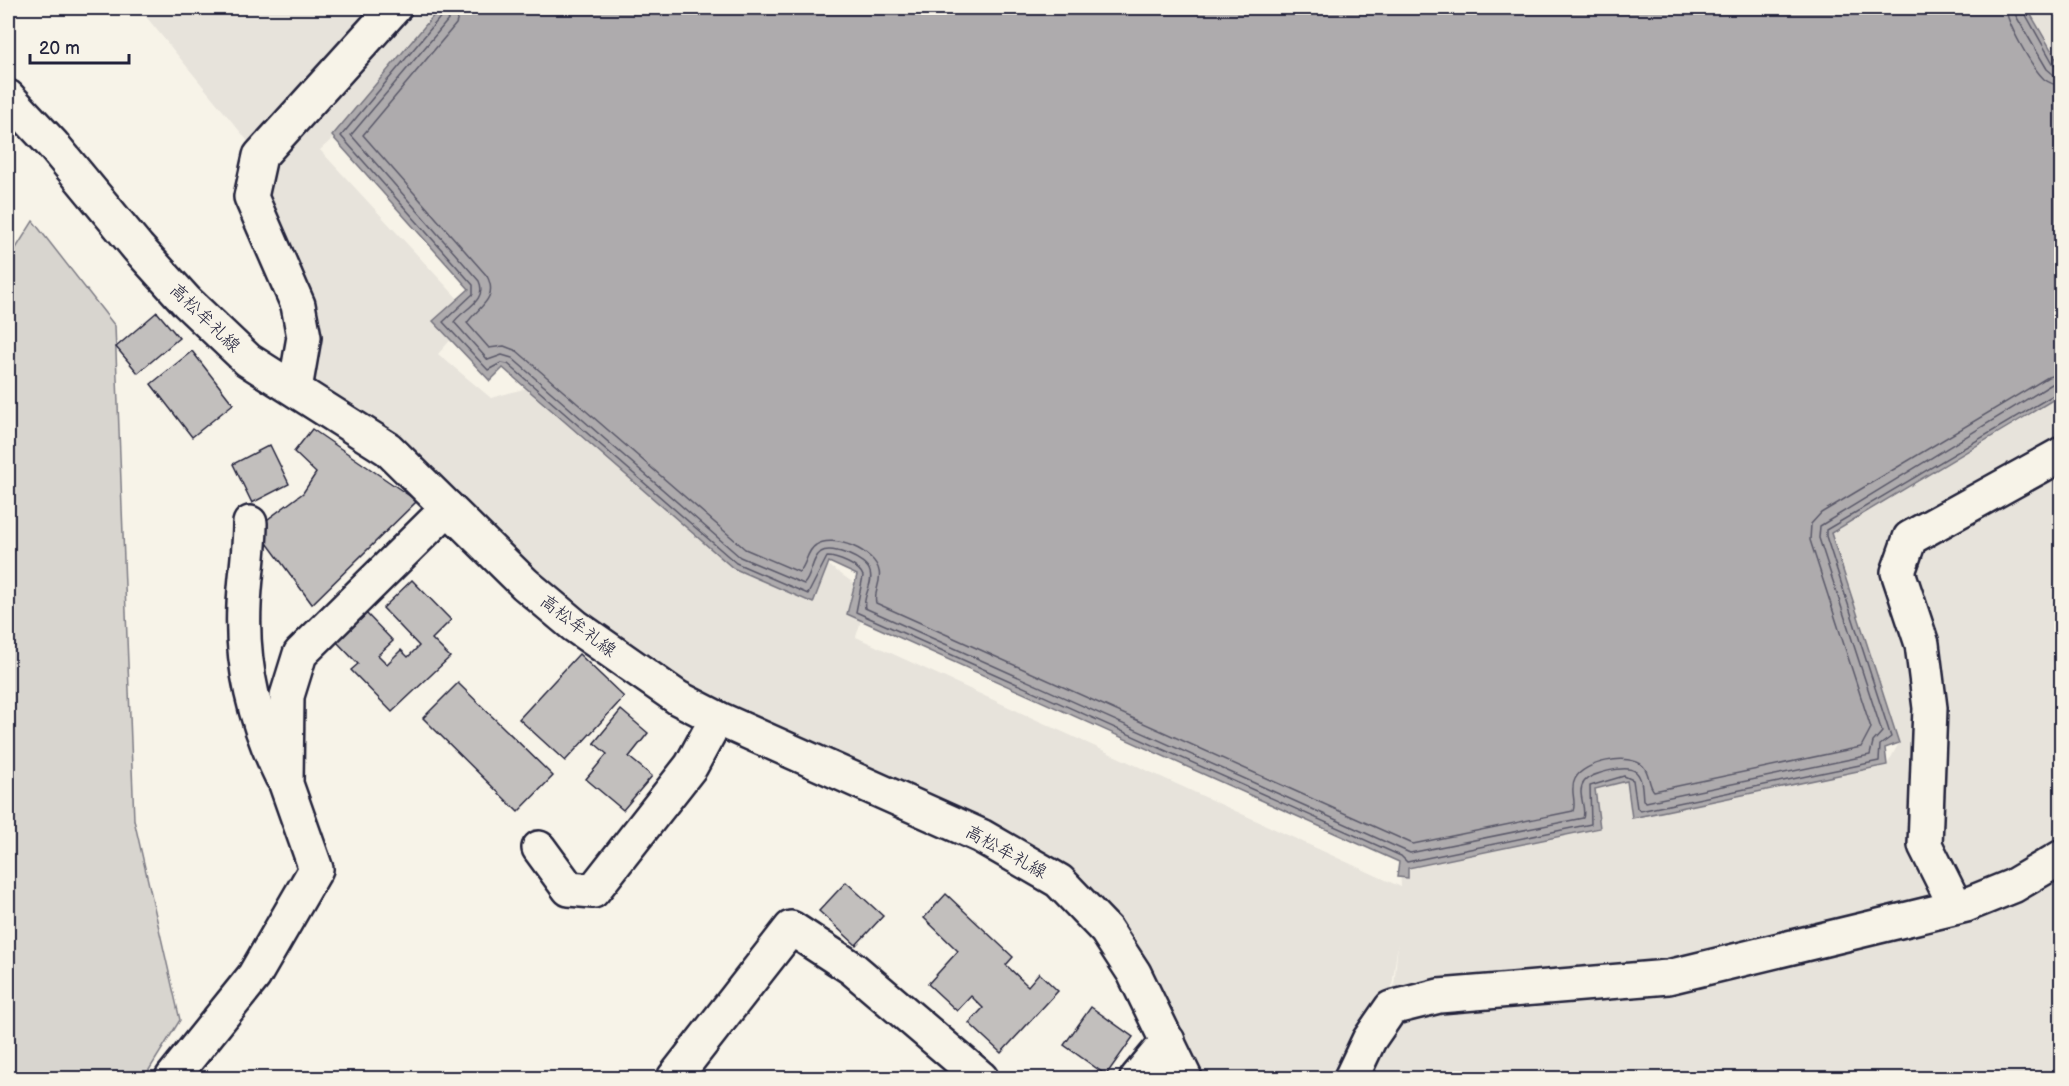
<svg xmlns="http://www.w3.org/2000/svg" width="2069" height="1086" viewBox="0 0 2069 1086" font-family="'Balsamiq Sans','Klee One',sans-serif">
  <rect width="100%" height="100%" fill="#f7f3e8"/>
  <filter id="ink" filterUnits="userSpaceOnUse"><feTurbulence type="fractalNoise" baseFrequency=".0167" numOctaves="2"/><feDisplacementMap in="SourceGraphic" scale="12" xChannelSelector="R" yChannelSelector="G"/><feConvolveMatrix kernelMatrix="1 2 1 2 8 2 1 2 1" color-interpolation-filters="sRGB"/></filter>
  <g filter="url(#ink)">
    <g fill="#e7e3db">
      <path d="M139 8H475L320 150 473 315 438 354 491 398 527 388 742 561 817 557 869 594 856 637 1401 887 1400 862 1600 828 1594 789 1627 781 1632 818 1887 765 1899 743 1831 533 2061 395V1078H1356L1392 1009 1398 943 1389 1008 1347 1078H1193L1134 973 981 836 678 698 295 389 260 156Z"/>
      <path d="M2027 8H2061V67Z"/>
    </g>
    <path fill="#d8d5cf" stroke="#7d7c85" stroke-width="1.5" d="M33 221 115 326 134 820 180 1020 144 1078H8V261Z"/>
    <path fill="#aeabad" stroke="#76747f" stroke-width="1.5" d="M440 8H2027L2061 67V395L1831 533 1899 743 1885 748 1887 765 1632 818 1627 781 1595 789 1600 828 1408 868V878L1397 877 1399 862 847 614 857 575 829 562 813 603 733 568 503 368 490 381 433 321 469 289 332 136Z"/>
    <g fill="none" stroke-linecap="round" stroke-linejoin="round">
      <g stroke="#5a5969" stroke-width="1.5">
        <path d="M444 8 443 14 341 136 473 285V294L443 322 488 370 501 363 508 364 736 563 808 594 827 557C837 557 860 566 863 576L856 612 1401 856 1407 862 1591 824 1590 786 1624 776 1633 780 1637 808 1640 811 1879 761 1880 745 1891 737 1826 536V530L2062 390"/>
        <path d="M452 8 449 19 351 135 479 281C488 301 463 309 454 322L488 360 502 355 512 358 740 557 804 584C812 576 811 559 821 552 832 545 867 559 870 572 874 584 862 596 865 608L1410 853 1583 818C1587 807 1576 793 1584 782 1590 773 1628 764 1636 772 1643 779 1642 791 1643 800L1646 802 1870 755 1873 742 1882 732 1819 538 1820 526 2052 384 2062 382"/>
        <path d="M461 8 456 24 363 135 487 276C499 299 478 307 467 323L489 348 504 346 517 351 745 549 799 572C807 565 806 551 816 545 833 533 875 551 879 571 882 582 873 593 876 603L1413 844 1573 811C1577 801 1569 790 1575 779 1583 762 1629 752 1643 766 1650 773 1648 785 1654 791L1861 747 1871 728 1810 540 1811 524 1821 513 2048 377 2062 373"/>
        <path d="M2006 8C2006 22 2033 69 2044 79 2049 83 2055 85 2062 85"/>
        <path d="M2015 8 2016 16 2047 69 2054 75 2062 76"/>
        <path d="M2022 8 2054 65 2062 68"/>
      </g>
    </g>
    <g fill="#c2bfbd" stroke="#22223b" stroke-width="1.5">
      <path d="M157 312 179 338 138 373 116 347Z"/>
      <path d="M192 351 233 404 192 437 151 384Z"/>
      <path d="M312 429 417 501 312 604 256 528 303 493 316 473 294 452Z"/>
      <path d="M270 445 289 484 252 503 233 464Z"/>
      <path d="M412 580 451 620 432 639 450 657 392 712 351 670 358 664 336 641 366 613 393 641 378 655 387 664 401 650 408 657 419 646 383 608Z"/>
      <path d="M579 654 624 697 565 761 519 719Z"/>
      <path d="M458 683 553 776 518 812 423 718Z"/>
      <path d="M621 710 648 733 629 757 652 776 623 810 586 779 607 754 594 743Z"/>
      <path d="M846 882 883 916 856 945 819 911Z"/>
      <path d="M946 894 1013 957 1006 965 1028 986 1039 973 1058 991 1001 1053 969 1023 983 1008 971 996 957 1011 928 984 958 951 924 918Z"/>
      <path d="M1091 1007 1133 1037 1106 1075 1064 1045Z"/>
    </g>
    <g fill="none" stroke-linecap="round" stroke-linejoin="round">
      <g stroke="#22223b" stroke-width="38">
        <g id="minor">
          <path d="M295 389 304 337 298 305 251 197 260 156 394 8"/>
          <path d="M250 523C250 551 245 577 244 605 241 667 255 722 282 777"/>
          <path d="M539 848 569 889 593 891 691 766 717 718"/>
          <path d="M1956 907 1925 845 1930 708 1922 644 1898 572 1910 538 2062 454"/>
          <path d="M172 1078 254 976 316 869 286 784 287 696 300 654 448 508"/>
          <path d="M674 1078 791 928 852 968 981 1078"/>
          <path d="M1137 1078 1168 1041"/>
          <path d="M1351 1078 1369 1040 1391 1008 1439 996 1668 977 1966 905 2013 886 2062 857"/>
        </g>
      </g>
      <g stroke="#22223b" stroke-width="38">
        <path id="primary" d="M8 97 53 145 138 248 187 302 248 360 388 449 525 584 575 626 678 698 717 718 981 836 1059 881 1106 930 1134 973 1185 1078"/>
      </g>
      <use href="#minor" stroke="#f7f3e8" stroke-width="33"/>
      <use href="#primary" stroke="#f7f3e8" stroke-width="33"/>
    </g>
  </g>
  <g text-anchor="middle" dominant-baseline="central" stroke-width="4.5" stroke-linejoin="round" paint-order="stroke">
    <g font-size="18" fill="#22223b" stroke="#f7f3e8">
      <text transform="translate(205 318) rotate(44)">高松牟礼線</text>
      <text transform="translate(578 626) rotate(37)">高松牟礼線</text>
      <text transform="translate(1006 852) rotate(29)">高松牟礼線</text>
    </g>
  </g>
  <rect width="2069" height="1086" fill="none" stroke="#f7f3e8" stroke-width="30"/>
  <rect x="15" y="15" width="2039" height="1056" fill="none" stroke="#22223b" stroke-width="2" filter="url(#ink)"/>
  <path d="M30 54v9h99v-9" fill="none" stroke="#22223b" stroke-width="3"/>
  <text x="39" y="54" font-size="18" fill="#22223b" stroke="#f7f3e8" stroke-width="4.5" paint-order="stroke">20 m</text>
</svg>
